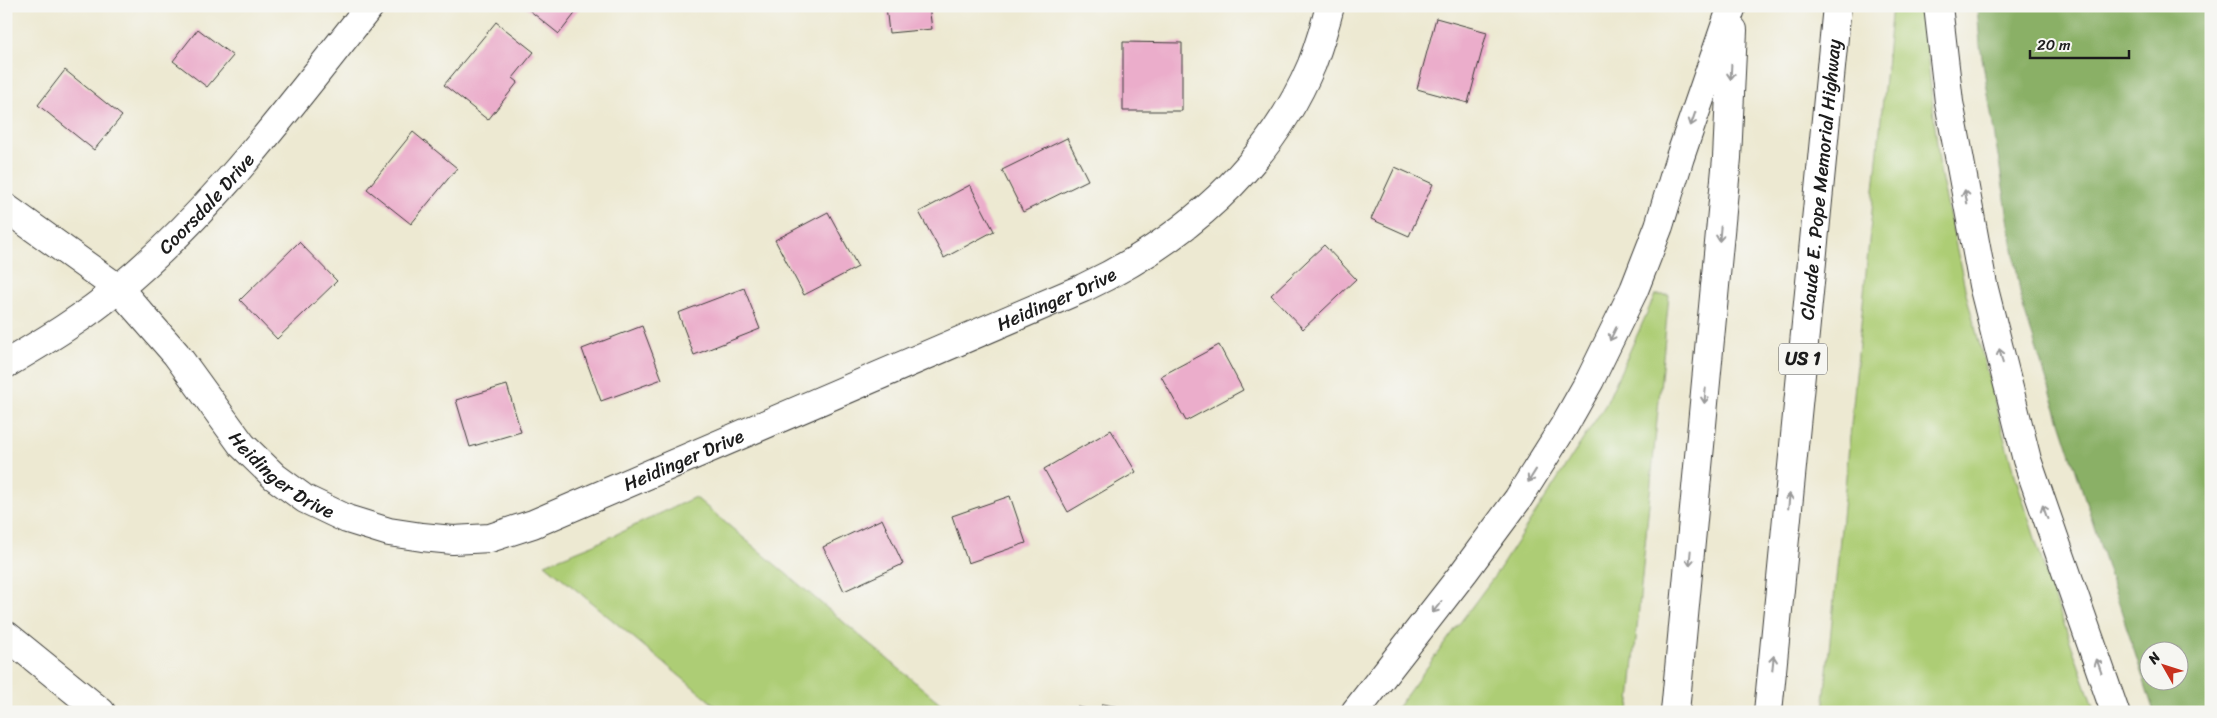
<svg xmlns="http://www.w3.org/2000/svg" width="2217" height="718" viewBox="0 0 2217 718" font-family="Sriracha,sans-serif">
  <rect width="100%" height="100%" fill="#f6f6f2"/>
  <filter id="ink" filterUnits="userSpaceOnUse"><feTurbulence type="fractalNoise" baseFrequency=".02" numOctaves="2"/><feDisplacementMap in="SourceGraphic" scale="10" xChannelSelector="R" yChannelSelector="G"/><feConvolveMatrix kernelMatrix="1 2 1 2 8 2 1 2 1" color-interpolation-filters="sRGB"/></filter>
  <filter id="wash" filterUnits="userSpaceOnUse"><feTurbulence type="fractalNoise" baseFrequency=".0096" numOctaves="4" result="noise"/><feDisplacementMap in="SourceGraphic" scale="20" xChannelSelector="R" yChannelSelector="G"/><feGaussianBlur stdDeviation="1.12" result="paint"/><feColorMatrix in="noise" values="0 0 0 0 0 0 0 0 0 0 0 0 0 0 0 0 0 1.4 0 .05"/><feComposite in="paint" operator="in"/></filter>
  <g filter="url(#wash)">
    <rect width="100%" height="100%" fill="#ede9d2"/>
    <g fill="#adcd75" stroke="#647448">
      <path d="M1892 6H1922L1940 171 1967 297 2010 459 2045 570 2095 712H1823Z"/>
      <path d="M1655 295H1669L1629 712H1394L1496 574 1606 404Z"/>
      <path d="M695 497 916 683 951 712H723L545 564 600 542Z"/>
    </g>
    <path fill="#8ab066" stroke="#536641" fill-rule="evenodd" d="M1977 6H2211V712H2154L2022 304 1980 45ZM2150 650H2180V680H2150Z"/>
    <g id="blocks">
      <g fill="#ebadcb">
        <path d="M524 6H581L559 34Z"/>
        <path d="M886 6H929L932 29 889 33Z"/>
        <path d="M1436 18 1487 32 1468 103 1417 89Z"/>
        <path d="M496 22 534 52 513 78 518 82 488 120 444 85Z"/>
        <path d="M198 29 233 56 207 87 173 61Z"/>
        <path d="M1123 42 1182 43V111H1123Z"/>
        <path d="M65 70 122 116 94 150 38 105Z"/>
        <path d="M413 132 457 168 411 224 367 189Z"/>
        <path d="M1067 138 1088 180 1023 212 1002 170Z"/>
        <path d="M1395 167 1433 184 1409 236 1371 219Z"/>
        <path d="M970 185 994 231 944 258 919 212Z"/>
        <path d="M828 212 858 267 804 295 775 240Z"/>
        <path d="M299 242 337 281 277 339 240 300Z"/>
        <path d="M1324 245 1356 279 1303 329 1271 295Z"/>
        <path d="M744 288 760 329 694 355 678 313Z"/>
        <path d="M642 326 662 379 601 401 582 349Z"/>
        <path d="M1219 345 1243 390 1186 421 1161 376Z"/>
        <path d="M507 385 521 432 470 447 456 400Z"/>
        <path d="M1111 430 1136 472 1068 512 1044 469Z"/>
        <path d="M1010 496 1026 543 968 563 952 516Z"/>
        <path d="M882 519 903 564 844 591 823 547Z"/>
        <path d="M1102 704 1144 711V712H1101Z"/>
        <path d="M1077 707 1100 711V712H1076Z"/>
      </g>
    </g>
  </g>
  <g filter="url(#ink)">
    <use href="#blocks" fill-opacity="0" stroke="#3b3b37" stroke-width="1"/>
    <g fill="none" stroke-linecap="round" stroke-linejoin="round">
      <g stroke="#3b3b37" stroke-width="30">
        <g id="street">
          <path id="s1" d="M6 208 119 289 176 354 242 445 275 477 305 499 347 519 389 532 422 537 453 540 490 538 533 524 1083 288C1183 241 1268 168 1312 64 1319 45 1325 26 1330 6"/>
          <path id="s2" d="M6 364C45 341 85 317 119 288 217 207 291 104 370 6"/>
          <path d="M6 635 101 712"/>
        </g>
      </g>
      <g stroke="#3b3b37" stroke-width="30">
        <g id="highway">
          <path d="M1938 6 1949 102 1983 285 2027 460 2115 712"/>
          <path d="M1355 712 1464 572 1518 499 1564 426 1590 380 1634 290 1659 226 1680 157 1732 6"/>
          <path d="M1675 712 1727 158 1733 30"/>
          <path id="s3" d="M1768 712 1837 6"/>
        </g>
      </g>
      <use href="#street" stroke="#fff" stroke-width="28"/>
      <use href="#highway" stroke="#fff" stroke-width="28"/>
    </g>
    <defs><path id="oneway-shaft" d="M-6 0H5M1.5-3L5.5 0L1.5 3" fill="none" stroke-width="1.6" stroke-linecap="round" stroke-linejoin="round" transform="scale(1.25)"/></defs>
    <g stroke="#999">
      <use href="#oneway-shaft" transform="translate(1731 72) rotate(93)"/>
      <use href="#oneway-shaft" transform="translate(1693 119) rotate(109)"/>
      <use href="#oneway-shaft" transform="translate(1966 197) rotate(-100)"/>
      <use href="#oneway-shaft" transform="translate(1720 234) rotate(95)"/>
      <use href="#oneway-shaft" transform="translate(1613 334) rotate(116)"/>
      <use href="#oneway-shaft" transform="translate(2001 356) rotate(-104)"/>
      <use href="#oneway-shaft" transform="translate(1705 396) rotate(95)"/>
      <use href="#oneway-shaft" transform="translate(1532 476) rotate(122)"/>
      <use href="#oneway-shaft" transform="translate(1789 501) rotate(-84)"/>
      <use href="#oneway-shaft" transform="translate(2045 512) rotate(-109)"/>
      <use href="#oneway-shaft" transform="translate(1690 558) rotate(95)"/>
      <use href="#oneway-shaft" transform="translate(1437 607) rotate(128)"/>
      <use href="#oneway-shaft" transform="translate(1773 663) rotate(-84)"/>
      <use href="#oneway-shaft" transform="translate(2099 666) rotate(-109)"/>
    </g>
  </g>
  <g text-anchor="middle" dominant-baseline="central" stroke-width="4" stroke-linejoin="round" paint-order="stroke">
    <rect fill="#f6f6f2" stroke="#5d5d5c" stroke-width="1" x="1779" y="343.5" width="48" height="31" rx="4"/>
    <g font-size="18" font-weight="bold" fill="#1c1c1c">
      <text x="1803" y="359">US 1</text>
    </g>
    <g font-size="19" fill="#1c1c1c" stroke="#f6f6f2">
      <text stroke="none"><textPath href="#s3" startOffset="535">Claude E. Pope Memorial Highway</textPath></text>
      <text stroke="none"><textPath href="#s2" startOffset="258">Coorsdale Drive</textPath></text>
      <text stroke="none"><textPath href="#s1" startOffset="1228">Heidinger Drive</textPath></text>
      <text stroke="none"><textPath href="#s1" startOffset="822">Heidinger Drive</textPath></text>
      <text stroke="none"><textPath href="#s1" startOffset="388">Heidinger Drive</textPath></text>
    </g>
  </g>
  <rect width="2217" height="718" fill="none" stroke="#f6f6f2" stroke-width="25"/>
  <g transform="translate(2164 666) rotate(309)"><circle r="24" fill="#f6f6f2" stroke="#9f9f9c"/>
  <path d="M0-4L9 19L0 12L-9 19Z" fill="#c8321e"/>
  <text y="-8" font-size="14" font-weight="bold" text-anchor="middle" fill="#1c1c1c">N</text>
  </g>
  <path d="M2030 50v8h99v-8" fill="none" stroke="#1c1c1c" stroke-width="2.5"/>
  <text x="2037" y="50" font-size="15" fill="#1c1c1c" stroke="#f6f6f2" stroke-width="4" paint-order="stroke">20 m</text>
</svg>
